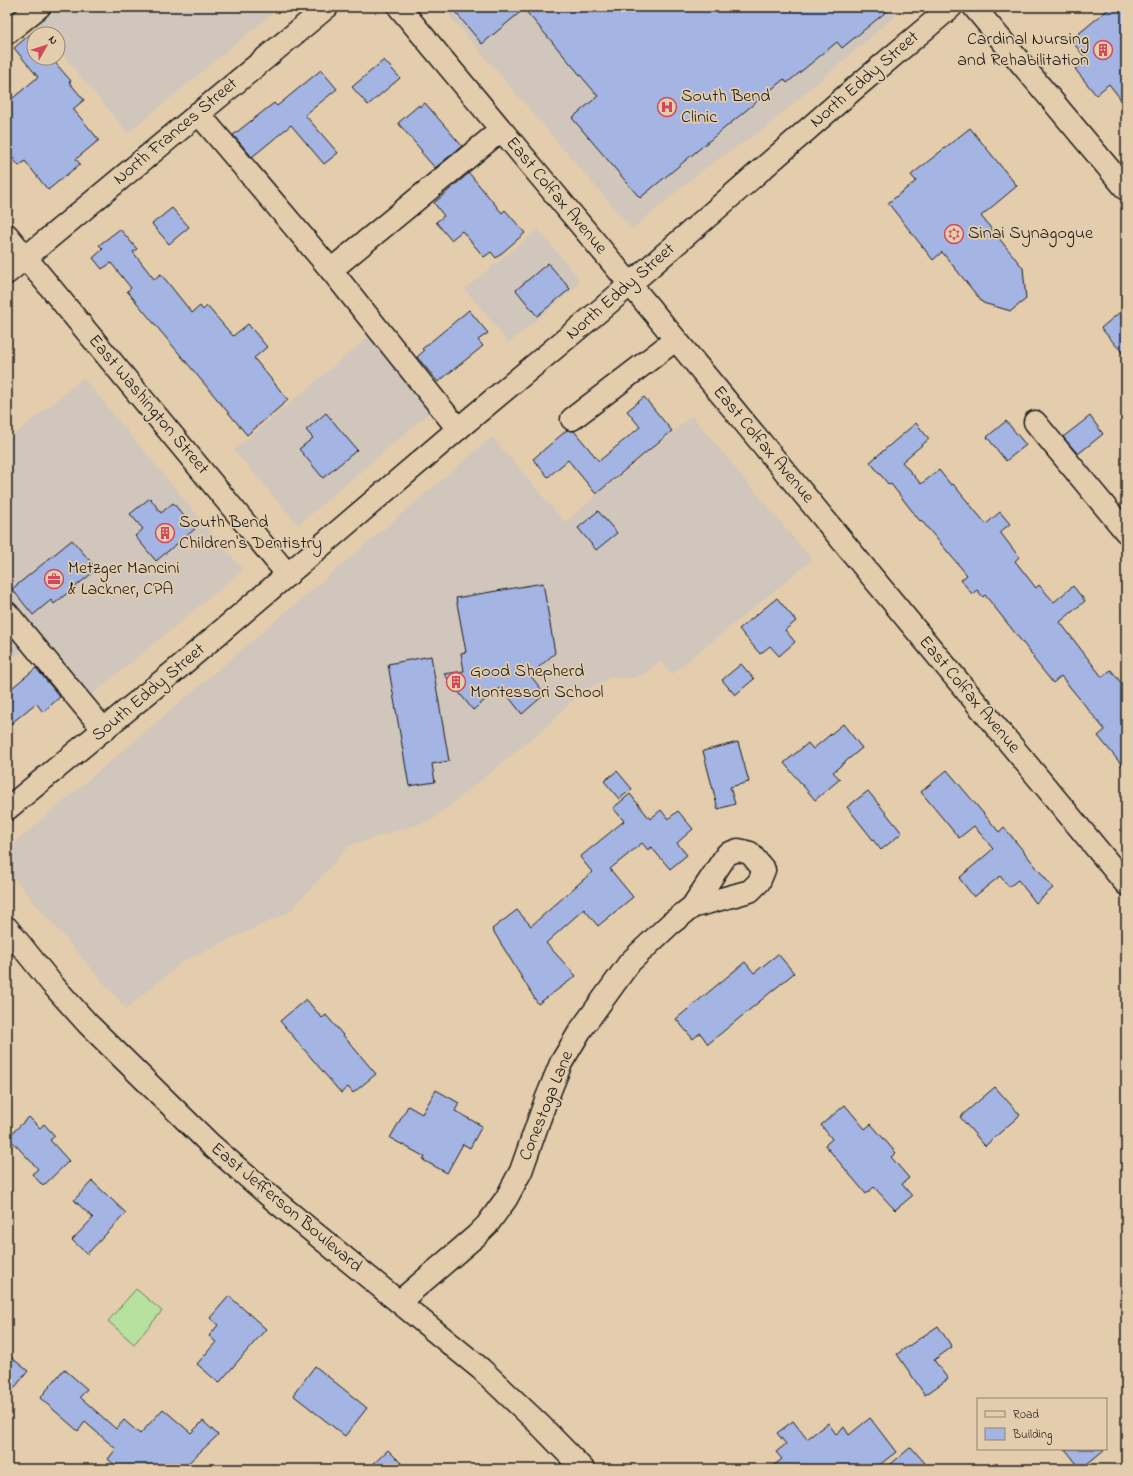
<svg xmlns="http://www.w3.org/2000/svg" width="1133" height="1476" viewBox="0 0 1133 1476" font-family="'Indie Flower',sans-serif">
  <rect width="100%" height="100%" fill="#e3cdac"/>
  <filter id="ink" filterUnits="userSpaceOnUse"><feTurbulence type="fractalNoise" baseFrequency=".025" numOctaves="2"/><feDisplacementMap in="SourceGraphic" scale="8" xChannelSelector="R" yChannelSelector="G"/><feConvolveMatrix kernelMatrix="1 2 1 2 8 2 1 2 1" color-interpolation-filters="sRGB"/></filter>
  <g filter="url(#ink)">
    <g fill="#d0c6bc">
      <path d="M44 7H280L128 133 58 49V34H46L32 17Z"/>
      <path d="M442 7H900L895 16 765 128 704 169 632 229Z"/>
      <path d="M538 229 578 278 577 286 509 343 465 289Z"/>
      <path d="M373 333 435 408 298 525 234 450Z"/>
      <path d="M83 378 243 570 88 698 7 601V441Z"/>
      <path d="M692 416 812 560 672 674 661 661 644 674 631 678H610L582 691 545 728 432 820 350 845 289 912 185 960 126 1009 7 870V849L492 437 565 522Z"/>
      <path d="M7 621 28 646 7 664Z"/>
    </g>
    <path fill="#b7e19e" stroke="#6a7e5d" d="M136 1289 162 1311 134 1344 108 1321Z"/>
    <g fill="#a4b4e3" stroke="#1c1c1c">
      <path d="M451 7H892L842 48 837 42 787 83 784 79 640 198 572 118 598 96 524 9 482 44Z"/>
      <path d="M1111 7H1126V106L1109 84 1096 95 1075 69 1087 60 1071 40Z"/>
      <path d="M34 31V58H51L71 81 69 82 84 100 73 109 99 140 76 159 80 164 48 190 25 161 19 166 7 151V103L38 77 14 48Z"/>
      <path d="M384 60 400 78 368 105 352 87Z"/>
      <path d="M321 70 337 89 305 115 338 153 324 164 291 125 252 157 233 135 274 103 277 106Z"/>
      <path d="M425 103 462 146 435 168 421 152 422 151 398 123 419 105 420 107Z"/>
      <path d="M970 128 1017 186 981 216 1023 268 1026 299 1011 311 983 303 942 252 933 260 888 203 916 181 911 175Z"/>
      <path d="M469 173 502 213 505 210 525 233 496 258 491 252 484 257 462 231 451 240 436 222 444 216 434 203Z"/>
      <path d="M172 208 189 227 169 244 152 224Z"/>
      <path d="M120 229 137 249 133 252 154 279 161 274 192 313 200 306 203 310 207 306 233 336 248 324 267 347 254 358 288 400 247 435 127 291 131 288 111 263 102 269 93 258 103 249 99 245Z"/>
      <path d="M548 263 570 289 537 316 516 290Z"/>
      <path d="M1126 307V357L1101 328Z"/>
      <path d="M469 310 488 333 478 340 483 346 438 382 417 357 424 351 422 349Z"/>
      <path d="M644 397 672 431 596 494 568 460 548 477 533 459 567 430 574 431 599 461 640 427 627 411Z"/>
      <path d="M326 413 357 450 323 478 299 449 313 438 306 430Z"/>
      <path d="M1090 416 1103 434 1078 454 1063 437Z"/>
      <path d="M1006 421 1026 445 1006 461 987 437Z"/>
      <path d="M916 423 929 439 902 462 921 484 939 470 951 485 953 484 986 524 1000 512 1010 524 1000 532 1019 557 1015 561 1036 588 1039 585 1054 602 1073 586 1085 601 1060 622 1102 677 1111 670 1126 689V770L1098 736 1105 730 1061 676 1053 683 1033 658 1034 657 985 595 983 597 977 590 972 594 961 580 967 575 921 520 920 521 891 484 889 485 870 462Z"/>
      <path d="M150 498 161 513 173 503 195 529 156 561 135 536 143 529 130 514Z"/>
      <path d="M598 511 617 533 596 550 578 528Z"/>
      <path d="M72 540 97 569 54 604 51 600 33 615 12 589Z"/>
      <path d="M543 583 555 653 530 675 545 694 522 714 501 687 473 710 444 674 464 671 461 653 466 652 456 598Z"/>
      <path d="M777 598 796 621 785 630 795 642 779 656 770 646 760 654 739 629Z"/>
      <path d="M431 656 449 761 432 764 435 782 409 786 388 664Z"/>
      <path d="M741 664 754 679 735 695 722 680Z"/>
      <path d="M36 668 60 697 43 712 36 703 7 727V692Z"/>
      <path d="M843 724 862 748 833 772 840 779 815 800 784 763 808 743 813 749Z"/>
      <path d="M738 742 749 782 730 787 735 804 718 809 703 751Z"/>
      <path d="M947 770 999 832 1004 827 1053 888 1036 903 1018 880 1009 887 1000 876 974 897 959 878 993 849 974 826 959 838 921 792Z"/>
      <path d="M617 771 632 789 619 799 604 781Z"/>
      <path d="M868 791 902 833 881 850 847 807Z"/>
      <path d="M630 794 650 819 661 810 668 819 678 811 693 829 677 843 687 855 670 869 651 847 648 850 642 843 610 869 633 897 598 926 584 909 546 943 576 976 538 1004 492 929 517 910 531 926 592 872 580 857 624 821 613 808Z"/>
      <path d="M778 954 794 973 708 1044 700 1033 693 1039 676 1019 745 962 754 973Z"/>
      <path d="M306 999 322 1018 326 1015 376 1074 353 1093 348 1087 341 1093 280 1021Z"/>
      <path d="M995 1087 1020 1115 985 1146 960 1117Z"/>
      <path d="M436 1090 459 1103 455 1111 482 1126 470 1148 463 1144 447 1173 423 1160 425 1157 390 1138 408 1106 422 1114Z"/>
      <path d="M845 1105 865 1129 871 1124 896 1153 891 1157 909 1178 902 1184 912 1196 895 1210 874 1187 866 1194 825 1145 832 1139 821 1125Z"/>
      <path d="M29 1117 40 1128 44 1124 55 1136 50 1140 69 1161 43 1186 32 1174 38 1169 8 1137Z"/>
      <path d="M92 1181 126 1213 87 1254 72 1240 93 1218 74 1200Z"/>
      <path d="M229 1296 266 1329 219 1383 197 1364 216 1342 209 1336 218 1325 210 1318Z"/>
      <path d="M938 1326 952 1347 934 1360 948 1379 925 1395 897 1354Z"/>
      <path d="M7 1354 28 1371 7 1397Z"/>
      <path d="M315 1366 367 1408 345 1436 293 1395Z"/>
      <path d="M64 1369 87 1389 80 1397 116 1429 124 1420 140 1434 163 1409 191 1433 203 1421 218 1435 182 1469H119L108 1459 116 1449 85 1422 78 1431 40 1398Z"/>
      <path d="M870 1418 896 1452 874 1469H769L782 1459 776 1452 786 1444 777 1433 793 1421 807 1439 828 1423 836 1434 844 1427 849 1435Z"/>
      <path d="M911 1447 930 1469H885Z"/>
      <path d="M1065 1449H1105L1081 1469Z"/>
      <path d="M388 1450 407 1469H368Z"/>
    </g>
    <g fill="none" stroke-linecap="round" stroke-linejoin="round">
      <g stroke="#1c1c1c" stroke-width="25">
        <g id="minor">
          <path d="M974 7 1126 189"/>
          <path d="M7 33 39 7"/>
          <path d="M198 113 331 270 458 429"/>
          <path d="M7 235 288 575"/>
          <path d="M331 270 501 130"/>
          <path d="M7 273 327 7"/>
          <path d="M572 419 675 340"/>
          <path d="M1035 422 1126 532"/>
          <path d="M7 613 104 730"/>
          <path d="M7 928 52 984 88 1024 210 1144 274 1200 481 1369 540 1425 583 1469"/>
          <path d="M399 1302 476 1236 487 1225 506 1199 521 1171 546 1100 561 1063 580 1031 630 962 670 924 692 907 727 854 738 850 750 853 764 870 759 882 750 891 692 907"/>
        </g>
      </g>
      <g stroke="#1c1c1c" stroke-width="25">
        <g id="major">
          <path d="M399 7 630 284 1126 884"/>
          <path d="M7 809 177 669 458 429 604 307 855 88 951 7"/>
        </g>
      </g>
      <use href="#minor" stroke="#e3cdac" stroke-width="22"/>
      <use href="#major" stroke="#e3cdac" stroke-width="22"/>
    </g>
  </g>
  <defs>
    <g id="building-ring" transform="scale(1)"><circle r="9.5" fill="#e3cdac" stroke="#d1495b" stroke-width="1.5"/><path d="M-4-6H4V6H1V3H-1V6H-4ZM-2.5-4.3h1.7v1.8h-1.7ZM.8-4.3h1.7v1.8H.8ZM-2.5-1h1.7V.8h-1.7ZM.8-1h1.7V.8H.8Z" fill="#d1495b"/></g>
    <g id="hospital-ring" transform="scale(1)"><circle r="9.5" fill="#e3cdac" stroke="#d1495b" stroke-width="1.5"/><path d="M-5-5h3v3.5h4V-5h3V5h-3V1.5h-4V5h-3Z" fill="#d1495b"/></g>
    <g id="synagogue-ring" transform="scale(1)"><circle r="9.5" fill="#e3cdac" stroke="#d1495b" stroke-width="1.5"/><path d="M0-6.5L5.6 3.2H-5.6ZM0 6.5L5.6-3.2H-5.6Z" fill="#d1495b"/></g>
    <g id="office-ring" transform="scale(1)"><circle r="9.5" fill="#e3cdac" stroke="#d1495b" stroke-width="1.5"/><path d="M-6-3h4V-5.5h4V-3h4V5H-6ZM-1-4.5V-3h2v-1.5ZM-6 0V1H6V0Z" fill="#d1495b"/></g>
  </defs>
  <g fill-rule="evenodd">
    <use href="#building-ring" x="1103" y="50"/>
    <use href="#hospital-ring" x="667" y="107"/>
    <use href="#synagogue-ring" x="954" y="234"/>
    <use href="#building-ring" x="165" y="533"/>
    <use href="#office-ring" x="54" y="579"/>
    <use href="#building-ring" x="456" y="682"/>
  </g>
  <g text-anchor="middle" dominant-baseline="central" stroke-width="3.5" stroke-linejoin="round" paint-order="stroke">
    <g font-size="18" fill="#1c1c1c" stroke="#e3cdac" text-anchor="start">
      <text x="1089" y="40" text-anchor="end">Cardinal Nursing<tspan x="1089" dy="21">and Rehabilitation</tspan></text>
      <text x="681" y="97">South Bend<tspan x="681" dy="21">Clinic</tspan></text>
      <text x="968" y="234">Sinai Synagogue</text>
      <text x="179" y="523">South Bend<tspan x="179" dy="21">Children's Dentistry</tspan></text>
      <text x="68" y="569">Metzger Mancini<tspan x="68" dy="21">&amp; Lackner, CPA</tspan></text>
      <text x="470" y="672">Good Shepherd<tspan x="470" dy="21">Montessori School</tspan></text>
    </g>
    <g font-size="18" fill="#1c1c1c" stroke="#e3cdac">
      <text transform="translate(865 80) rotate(-41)">North Eddy Street</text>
      <text transform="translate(176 132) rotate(-40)">North Frances Street</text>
      <text transform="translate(556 196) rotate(50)">East Colfax Avenue</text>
      <text transform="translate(621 292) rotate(-41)">North Eddy Street</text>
      <text transform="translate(148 405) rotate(50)">East Washington Street</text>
      <text transform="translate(763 445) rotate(50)">East Colfax Avenue</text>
      <text transform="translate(149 693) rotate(-40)">South Eddy Street</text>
      <text transform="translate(969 695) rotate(50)">East Colfax Avenue</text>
      <text transform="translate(547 1106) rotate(-68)">Conestoga Lane</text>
      <text transform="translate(286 1208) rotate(40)">East Jefferson Boulevard</text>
    </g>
  </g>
  <rect width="1133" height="1476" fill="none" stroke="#e3cdac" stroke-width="24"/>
  <rect x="12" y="12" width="1109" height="1452" fill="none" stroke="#1c1c1c" stroke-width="1.5" filter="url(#ink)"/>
  <rect x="977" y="1398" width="130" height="52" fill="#e3cdac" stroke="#938672"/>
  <rect x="985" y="1411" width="20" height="6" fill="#e3cdac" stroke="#938672"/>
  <text x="1013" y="1418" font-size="12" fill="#1c1c1c">Road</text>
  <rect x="985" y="1428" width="20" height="12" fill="#a4b4e3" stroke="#938672"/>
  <text x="1013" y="1438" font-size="12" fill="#1c1c1c">Building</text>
  <g transform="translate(46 46) rotate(51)"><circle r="19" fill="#e3cdac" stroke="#938672"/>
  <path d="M0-3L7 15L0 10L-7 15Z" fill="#d1495b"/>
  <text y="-6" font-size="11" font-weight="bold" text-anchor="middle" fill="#1c1c1c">N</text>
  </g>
</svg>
